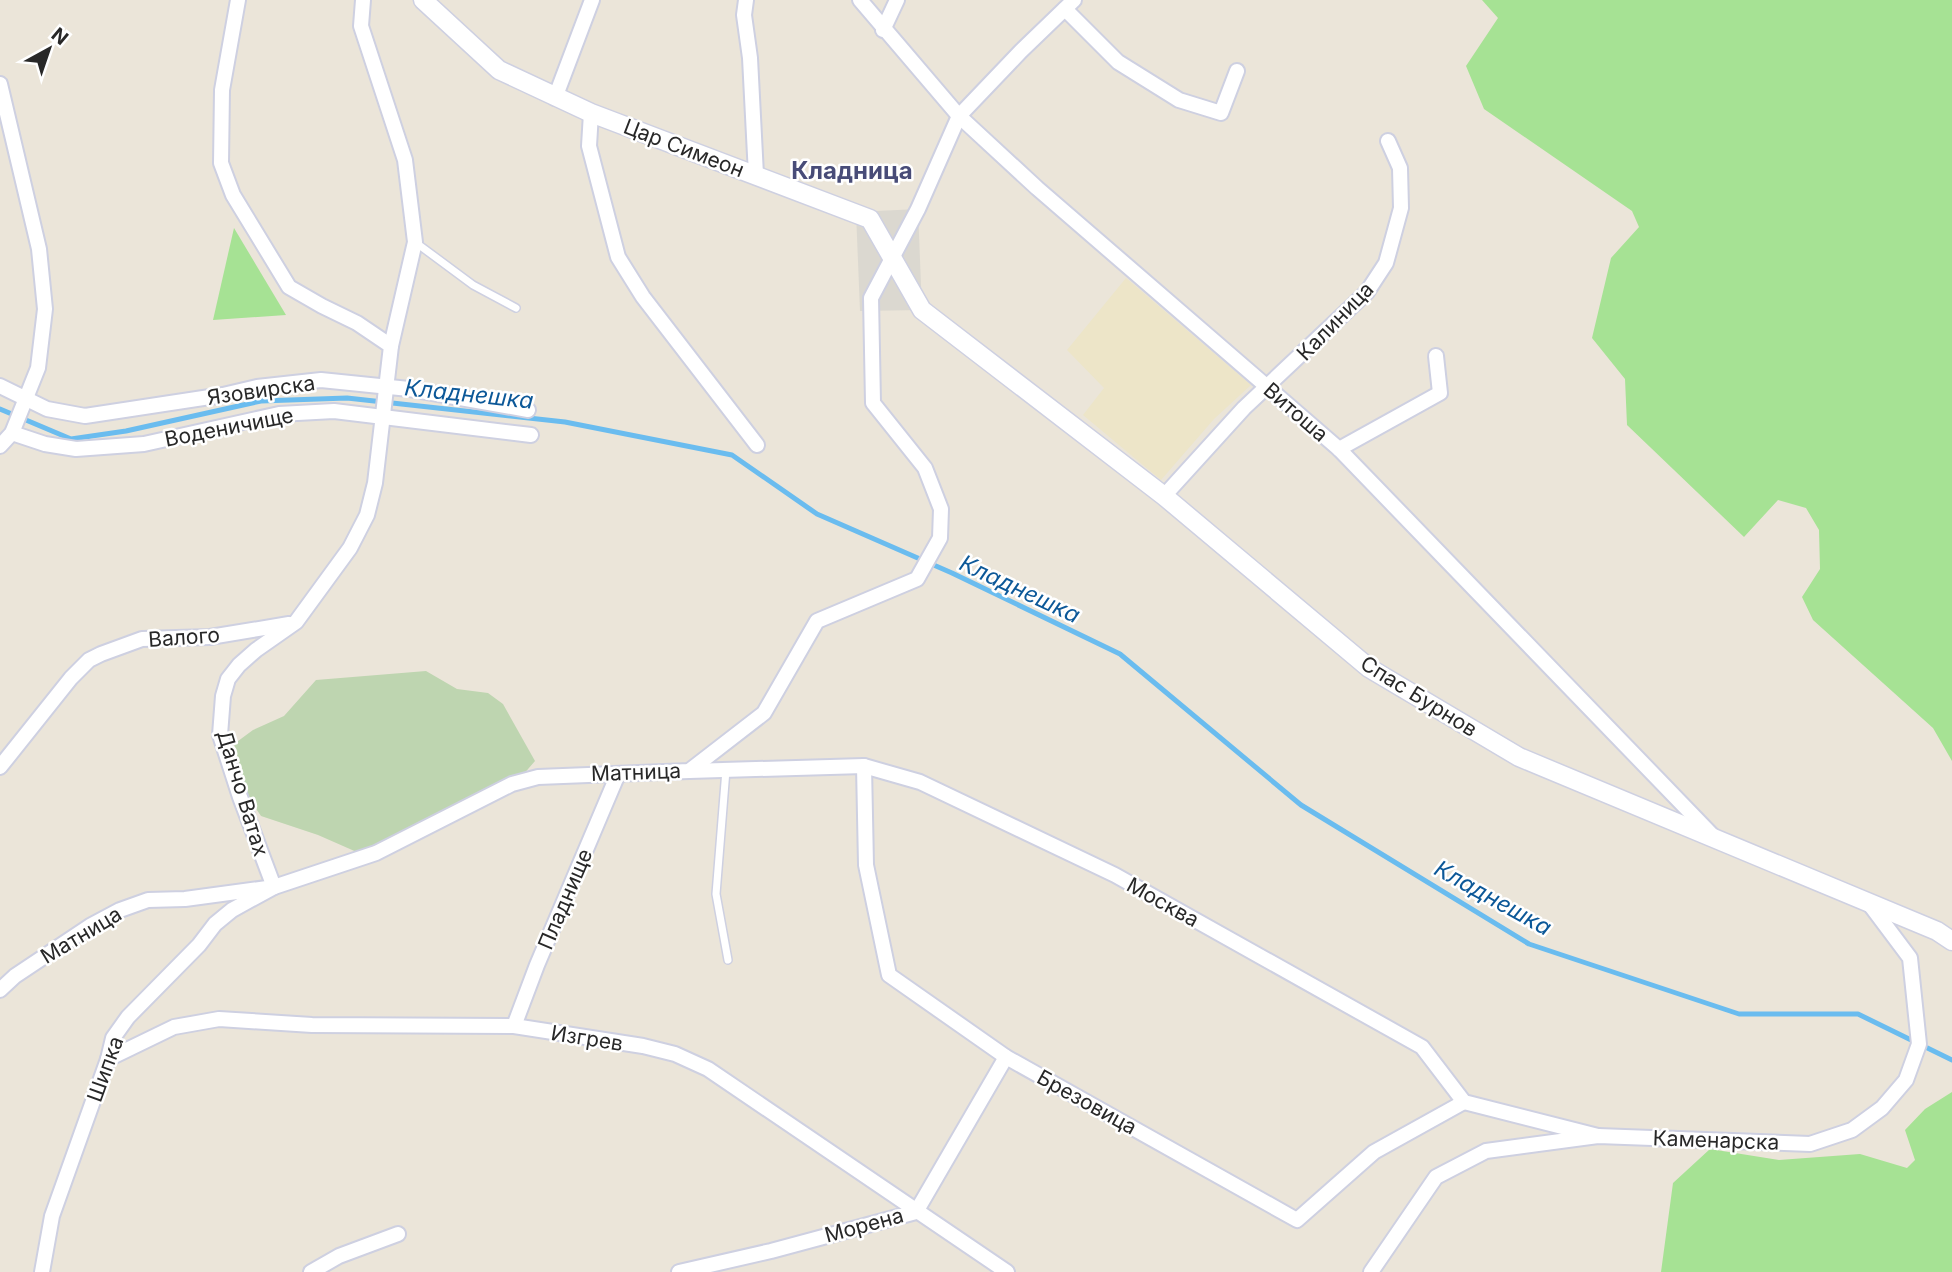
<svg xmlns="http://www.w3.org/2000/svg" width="1952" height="1272" viewBox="0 0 1952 1272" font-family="Inter,sans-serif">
  <rect width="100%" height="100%" fill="#ebe5d9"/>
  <path fill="#ede5c8" d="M1126 278 1251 385 1214 419 1161 480 1083 415 1104 388 1067 350Z"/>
  <g fill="#a6e294">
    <path d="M1482 0H1952V761L1933 728 1813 620 1802 597 1820 569 1819 530 1806 508 1778 500 1744 537 1627 425 1625 379 1592 338 1611 258 1639 227 1632 211 1484 109 1466 66 1498 18Z"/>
    <path d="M234 228 286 315 213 320Z"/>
    <path d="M1952 1092V1272H1661L1673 1183 1710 1149 1779 1160 1860 1154 1907 1168 1915 1160 1905 1130 1925 1109Z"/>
  </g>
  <path fill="#bed5b0" d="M426 671 457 689 488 693 503 704 535 761 522 776 438 820 359 853 318 835 261 816 248 797 234 744 253 730 284 716 316 680Z"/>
  <path fill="#dbd8d0" d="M918 209 922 310 860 311 856 212Z"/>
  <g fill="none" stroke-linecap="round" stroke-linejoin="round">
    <path stroke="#6abcef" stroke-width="5" d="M0 409 71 439 126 431 261 401 347 398 565 422 732 455 817 514 952 573 1120 654 1301 805 1529 944 1739 1014H1858L1952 1060"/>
    <g stroke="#ced0e1" stroke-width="10">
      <g id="service">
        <path d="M415 242 473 285 516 308"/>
        <path d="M726 770 716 894 728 960"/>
      </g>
    </g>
    <g stroke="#ced0e1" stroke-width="18">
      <g id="minor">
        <path d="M363 0 361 26 405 160 415 242 391 346"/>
        <path d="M746 0 744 15 750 58 756 175"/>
        <path d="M860 0 959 116 1037 188 1339 449 1713 836"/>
        <path d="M1065 9 1118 62 1179 100 1221 113 1237 71"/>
        <path d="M883 30 897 0"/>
        <path d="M0 84 39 249 45 309 38 368 12 433 0 446"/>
        <path d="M555 98 592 0"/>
        <path d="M591 113 589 146 618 257 643 297 757 445"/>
        <path d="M0 386 47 409 85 416 223 395 257 387 321 380 409 389 528 410"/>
        <path d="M12 433 45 444 76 449 144 444 279 414 334 411 531 435"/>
        <path d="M1339 449 1440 393 1436 356"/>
        <path d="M1164 496 1244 408 1367 292 1386 263 1401 208 1400 168 1388 141"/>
        <path d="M864 766 866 865 889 975 1006 1057 1297 1220 1374 1152 1464 1102"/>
        <path d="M0 767 71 678 89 660 101 654 142 639 210 637 289 624"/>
        <path d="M689 771 864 766 920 782 1115 875 1422 1047 1464 1102 1598 1136"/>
        <path d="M0 990 15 976 90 926 120 910 148 900 185 899 274 887 376 853 512 784 538 777 689 771 764 713 817 621 917 579 940 538 941 509 925 468 873 403 871 298 918 209 959 116 1021 51 1074 0"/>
        <path d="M514 1026 537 965 618 774"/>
        <path d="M108 1059 174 1027 219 1019 312 1025 514 1026 643 1046 675 1054 708 1069 1007 1272"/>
        <path d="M42 1272 52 1216 108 1059 113 1038 128 1017 199 945 215 924 232 910 274 887 240 797 220 735 223 696 228 679 239 665 256 650 296 622 350 548 367 515 375 483 391 346 357 323 322 306 289 287 233 195 221 163 222 90 238 0"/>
        <path d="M311 1272 339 1256 398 1234"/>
        <path d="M679 1272 771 1251 916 1212 1006 1057"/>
        <path d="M1371 1272 1436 1177 1486 1151 1598 1136 1810 1144 1852 1130 1882 1108 1906 1080 1919 1044 1910 958 1871 906"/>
      </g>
    </g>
    <g stroke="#ced0e1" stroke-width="21">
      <path id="tertiary" d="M423 0 499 70 591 113 870 219 922 310 1164 496 1369 668 1519 757 1937 931 1952 941"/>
    </g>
    <use href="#service" stroke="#fff" stroke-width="7"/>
    <use href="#minor" stroke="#fff" stroke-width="14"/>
    <use href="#tertiary" stroke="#fff" stroke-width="18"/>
  </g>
  <g text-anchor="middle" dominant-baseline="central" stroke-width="5" stroke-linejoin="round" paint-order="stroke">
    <g font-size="21" fill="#282828" stroke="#fff">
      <text transform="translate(684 148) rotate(21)">Цар Симеон</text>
      <text transform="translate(1335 321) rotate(-46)">Калиница</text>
      <text transform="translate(261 390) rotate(-8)">Язовирска</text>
      <text transform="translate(1296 412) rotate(41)">Витоша</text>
      <text transform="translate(229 427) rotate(-11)">Воденичище</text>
      <text transform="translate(184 637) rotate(-4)">Валого</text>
      <text transform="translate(1419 696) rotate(32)">Спас Бурнов</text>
      <text transform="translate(636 772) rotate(-2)">Матница</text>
      <text transform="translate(243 793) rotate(73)">Данчо Ватах</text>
      <text transform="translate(565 899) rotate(-67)">Пладнище</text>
      <text transform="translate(1163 902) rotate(29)">Москва</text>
      <text transform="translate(81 935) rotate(-31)">Матница</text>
      <text transform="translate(587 1038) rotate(9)">Изгрев</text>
      <text transform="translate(105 1069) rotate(-70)">Шипка</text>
      <text transform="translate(1087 1102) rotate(29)">Брезовица</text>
      <text transform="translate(1716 1140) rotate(2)">Каменарска</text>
      <text transform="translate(864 1225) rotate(-15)">Морена</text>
    </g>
    <g font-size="23" font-style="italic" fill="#0c5898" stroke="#fff">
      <text transform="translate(469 394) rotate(6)">Кладнешка</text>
      <text transform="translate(1020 589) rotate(25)">Кладнешка</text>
      <text transform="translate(1493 898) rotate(29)">Кладнешка</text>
    </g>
    <g font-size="24" font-weight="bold" fill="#484c78" stroke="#fff">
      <text x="852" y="170">Кладница</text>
    </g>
  </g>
  <g transform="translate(49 49) rotate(40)" stroke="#ffffff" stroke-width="5" paint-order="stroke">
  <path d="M0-5L12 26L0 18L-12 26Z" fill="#282828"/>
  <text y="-10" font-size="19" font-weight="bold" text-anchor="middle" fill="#282828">N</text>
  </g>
</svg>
